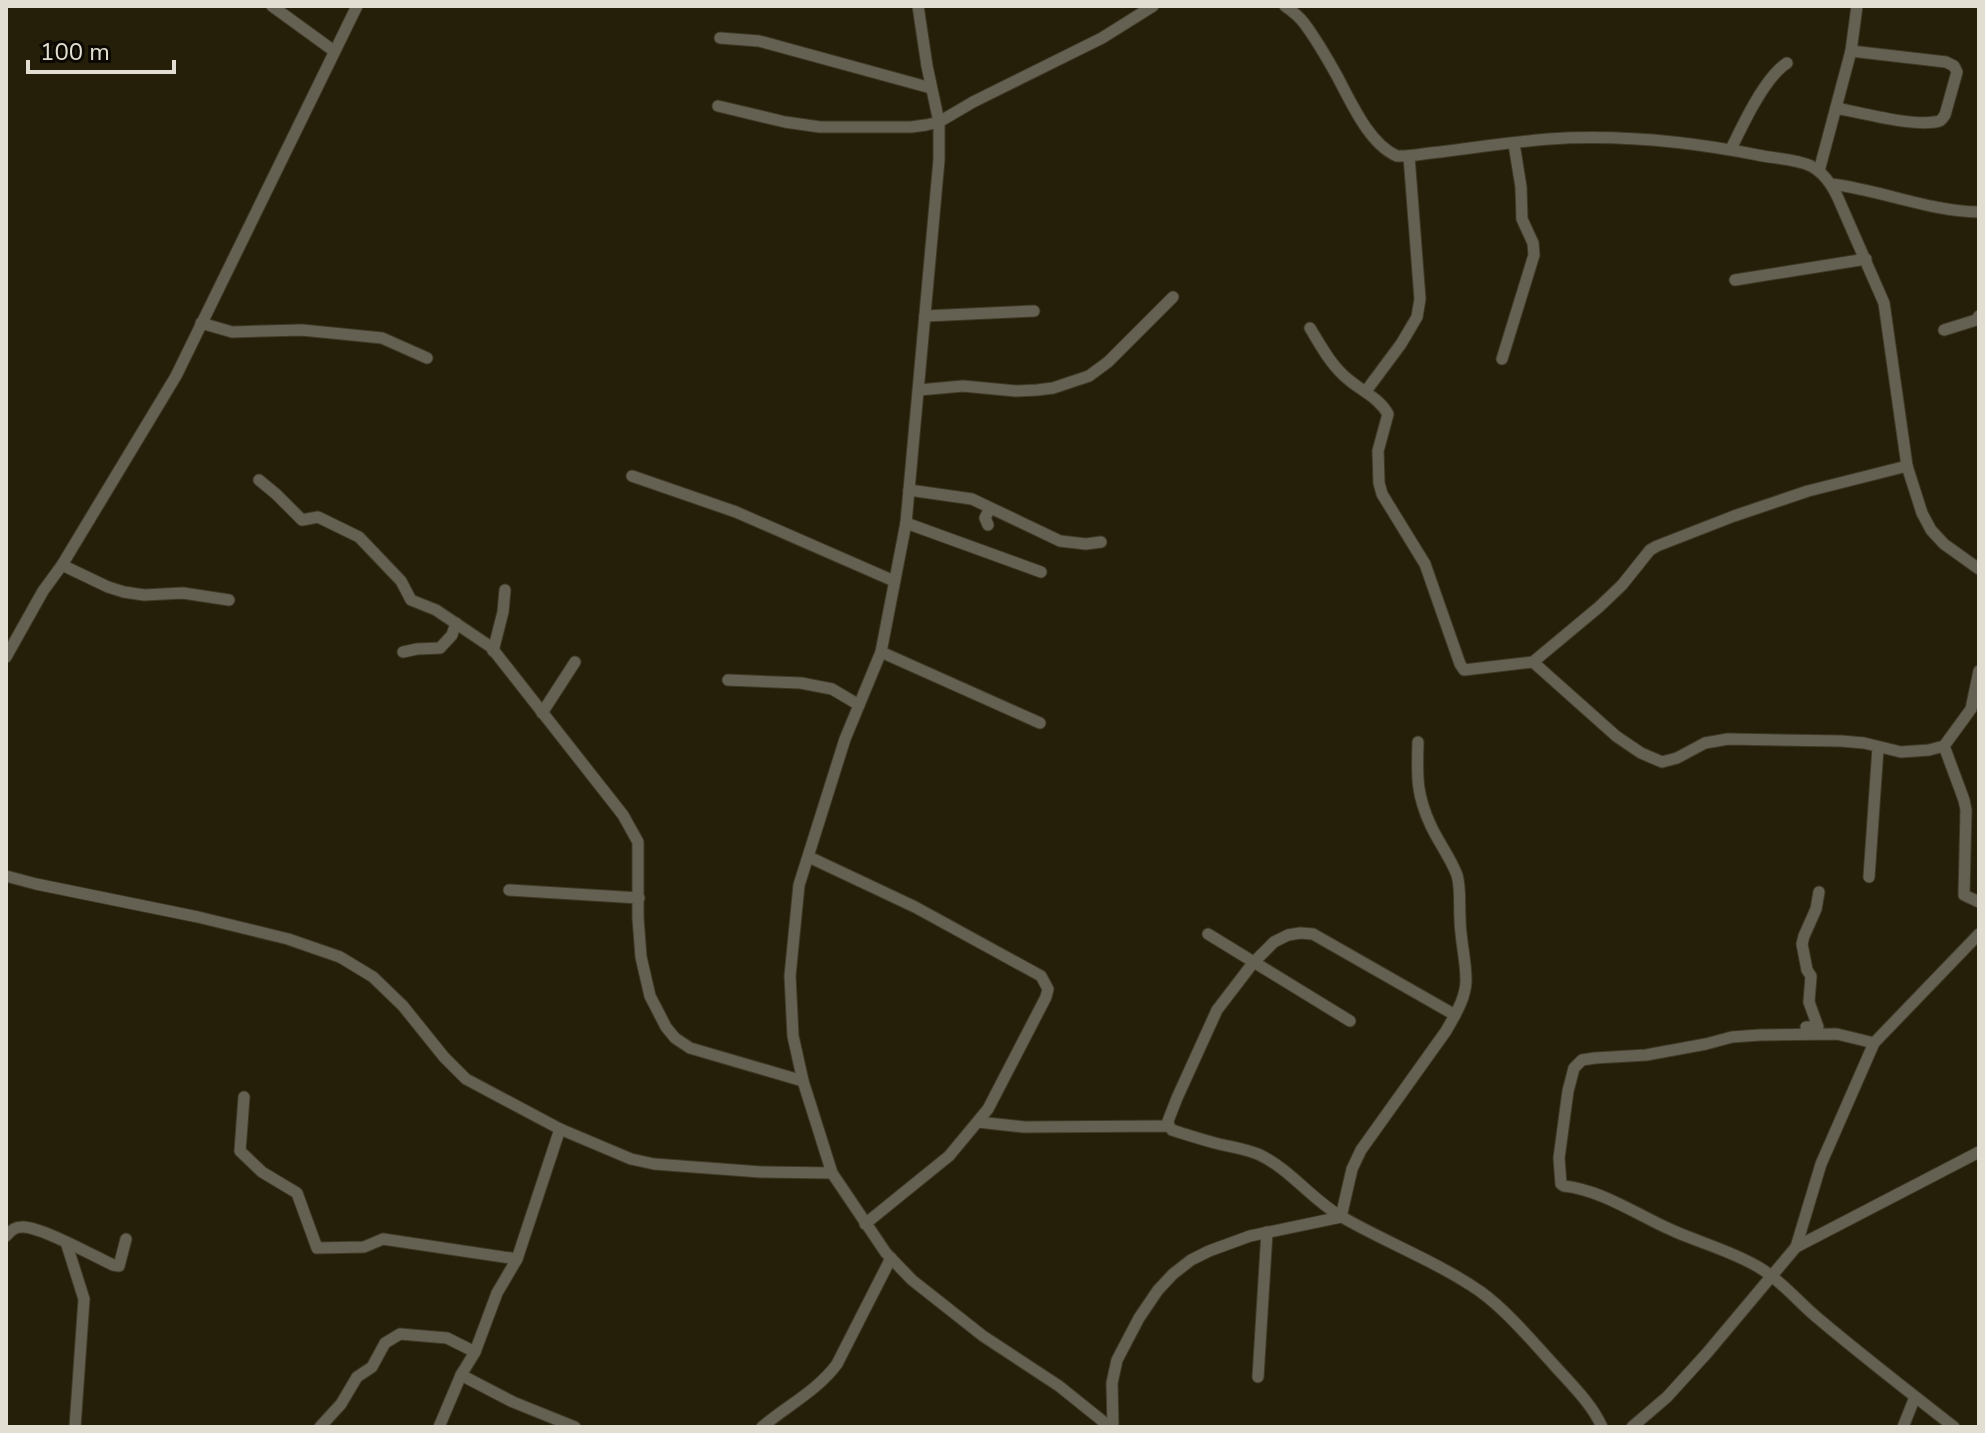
<svg xmlns="http://www.w3.org/2000/svg" width="1985" height="1433" viewBox="0 0 1985 1433" font-family="'Nunito Sans',sans-serif">
  <rect width="100%" height="100%" fill="#251f0a"/>
  <g fill="none" stroke-linecap="round" stroke-linejoin="round">
    <g stroke="#3f3a26" stroke-width="13">
      <g id="minor">
        <path d="M272 6 334 51"/>
        <path d="M918 6 927 66 939 122V160L906 523 881 652 845 739 799 885 790 976 793 1036 803 1081 832 1173 886 1253 912 1280 983 1336 1059 1386 1110 1427"/>
        <path d="M1285 6C1292 11 1299 16 1304 23 1316 39 1327 58 1337 76 1351 102 1369 144 1397 156 1411 157 1425 153 1440 152 1476 147 1513 142 1549 139 1621 134 1693 142 1763 156 1779 159 1796 159 1811 166 1824 173 1832 185 1838 198L1884 303 1907 466 1922 513 1931 530 1944 544 1979 569"/>
        <path d="M720 38 759 41 931 88"/>
        <path d="M718 106 785 122 820 127H911L926 125 939 122 973 102 1102 38 1153 6"/>
        <path d="M1836 108C1862 113 1910 126 1935 122 1942 121 1941 120 1945 115L1957 72 1954 66 1946 62 1851 51"/>
        <path d="M1731 149C1743 124 1765 77 1787 63"/>
        <path d="M1819 171 1851 51 1857 6"/>
        <path d="M1831 184C1881 190 1928 211 1979 212"/>
        <path d="M1735 280 1866 259"/>
        <path d="M925 316 1034 311"/>
        <path d="M201 323 232 332 302 330 382 338 427 358"/>
        <path d="M1310 328C1321 346 1332 367 1349 380 1362 391 1379 398 1388 414L1378 451 1379 483 1382 494 1425 564 1460 664 1464 670 1533 662 1599 607 1622 585 1650 550 1657 546 1734 516 1808 491 1907 466"/>
        <path d="M1944 330 1976 320 1979 316"/>
        <path d="M1502 359 1534 255 1533 243 1522 219 1521 187 1514 144"/>
        <path d="M919 390 963 386 1016 391 1037 390 1053 388 1089 376 1108 362 1173 297"/>
        <path d="M1366 391 1401 344 1417 317 1420 299 1409 156"/>
        <path d="M632 476 736 512 894 581"/>
        <path d="M259 480 276 494 302 520 318 517 359 537 401 581 411 600 436 610 491 647 623 815 638 842V918L641 957 650 996 666 1027 675 1038 690 1048 803 1081"/>
        <path d="M909 490 972 499 1060 541 1086 544 1101 542"/>
        <path d="M906 523 1041 572"/>
        <path d="M988 525 985 518 990 508"/>
        <path d="M62 565 108 587 124 592 144 595 183 593 229 600"/>
        <path d="M493 651 503 612 505 590"/>
        <path d="M403 652 417 649 440 648 452 635 456 623"/>
        <path d="M881 652 1040 723"/>
        <path d="M6 657 43 591 62 565 176 376 357 6"/>
        <path d="M1533 662 1616 736 1641 753 1662 762 1677 758 1705 743 1728 739 1841 741 1864 743 1901 752 1929 750 1944 746 1971 709 1979 671"/>
        <path d="M728 680 801 683 832 689 859 705"/>
        <path d="M542 713 575 662"/>
        <path d="M1944 746 1964 800 1966 810 1964 895 1979 902"/>
        <path d="M809 857 915 907 1041 976 1048 989 1046 997 988 1109 949 1156 865 1224"/>
        <path d="M6 876 36 884 198 917 288 939 340 957 373 977 403 1006 444 1057 466 1079 560 1129 631 1159 654 1164 761 1172 832 1173"/>
        <path d="M1869 877 1878 748"/>
        <path d="M509 890 639 898"/>
        <path d="M1208 934 1350 1021"/>
        <path d="M1806 1027H1818L1809 1002 1811 976 1807 970 1802 944 1804 936 1816 909 1819 892"/>
        <path d="M1874 1043 1837 1034 1760 1035 1732 1037 1706 1044 1646 1055 1595 1058 1582 1060 1574 1068 1568 1091 1559 1158 1561 1184 1564 1186C1600 1190 1633 1212 1665 1227 1696 1242 1731 1250 1760 1268 1783 1282 1800 1304 1820 1320 1864 1357 1909 1392 1954 1427"/>
        <path d="M244 1097 240 1151 262 1172 297 1193 317 1248 364 1247 383 1239 517 1259"/>
        <path d="M978 1122 1024 1127 1169 1126 1172 1130C1188 1135 1203 1140 1219 1144 1232 1147 1247 1149 1260 1155 1291 1170 1312 1200 1342 1217 1387 1243 1438 1262 1481 1292 1508 1312 1531 1340 1554 1365 1571 1384 1592 1404 1602 1427"/>
        <path d="M1169 1126 1168 1121 1177 1098 1217 1010 1253 963 1274 942 1288 935 1300 933 1313 934 1455 1015"/>
        <path d="M6 1236C11 1231 14 1227 22 1227 38 1225 96 1257 113 1265L119 1266 126 1239"/>
        <path d="M66 1242 84 1299 75 1427"/>
        <path d="M1796 1247 1821 1164 1874 1043 1979 934"/>
        <path d="M461 1375 513 1402 575 1427"/>
        <path d="M1258 1377 1267 1232"/>
        <path d="M320 1427 341 1404 357 1377 372 1367 385 1343 400 1334 447 1338 475 1352"/>
        <path d="M439 1427 461 1375 475 1352 497 1293 517 1259 560 1129"/>
        <path d="M762 1427C788 1405 817 1391 837 1364L891 1258"/>
        <path d="M1113 1427 1112 1383 1117 1360 1139 1318 1158 1290 1173 1274 1191 1260 1209 1251 1250 1236 1341 1217 1352 1169 1361 1150 1446 1031C1455 1015 1466 998 1466 980 1466 959 1460 939 1460 918 1459 904 1461 889 1457 875 1450 857 1439 843 1431 826 1416 794 1417 776 1418 742"/>
        <path d="M1632 1427 1667 1397 1707 1353 1796 1247 1979 1152"/>
        <path d="M1903 1427 1915 1397"/>
      </g>
    </g>
    <use href="#minor" stroke="#656152" stroke-width="11"/>
  </g>
  <rect width="1985" height="1433" fill="none" stroke="#e2ded1" stroke-width="16"/>
  <path d="M28 60v12h146v-12" fill="none" stroke="#e2ded1" stroke-width="4"/>
  <text x="40" y="60" font-size="24" fill="#e2ded1" stroke="#0c0903" stroke-width="6" paint-order="stroke">100 m</text>
</svg>
